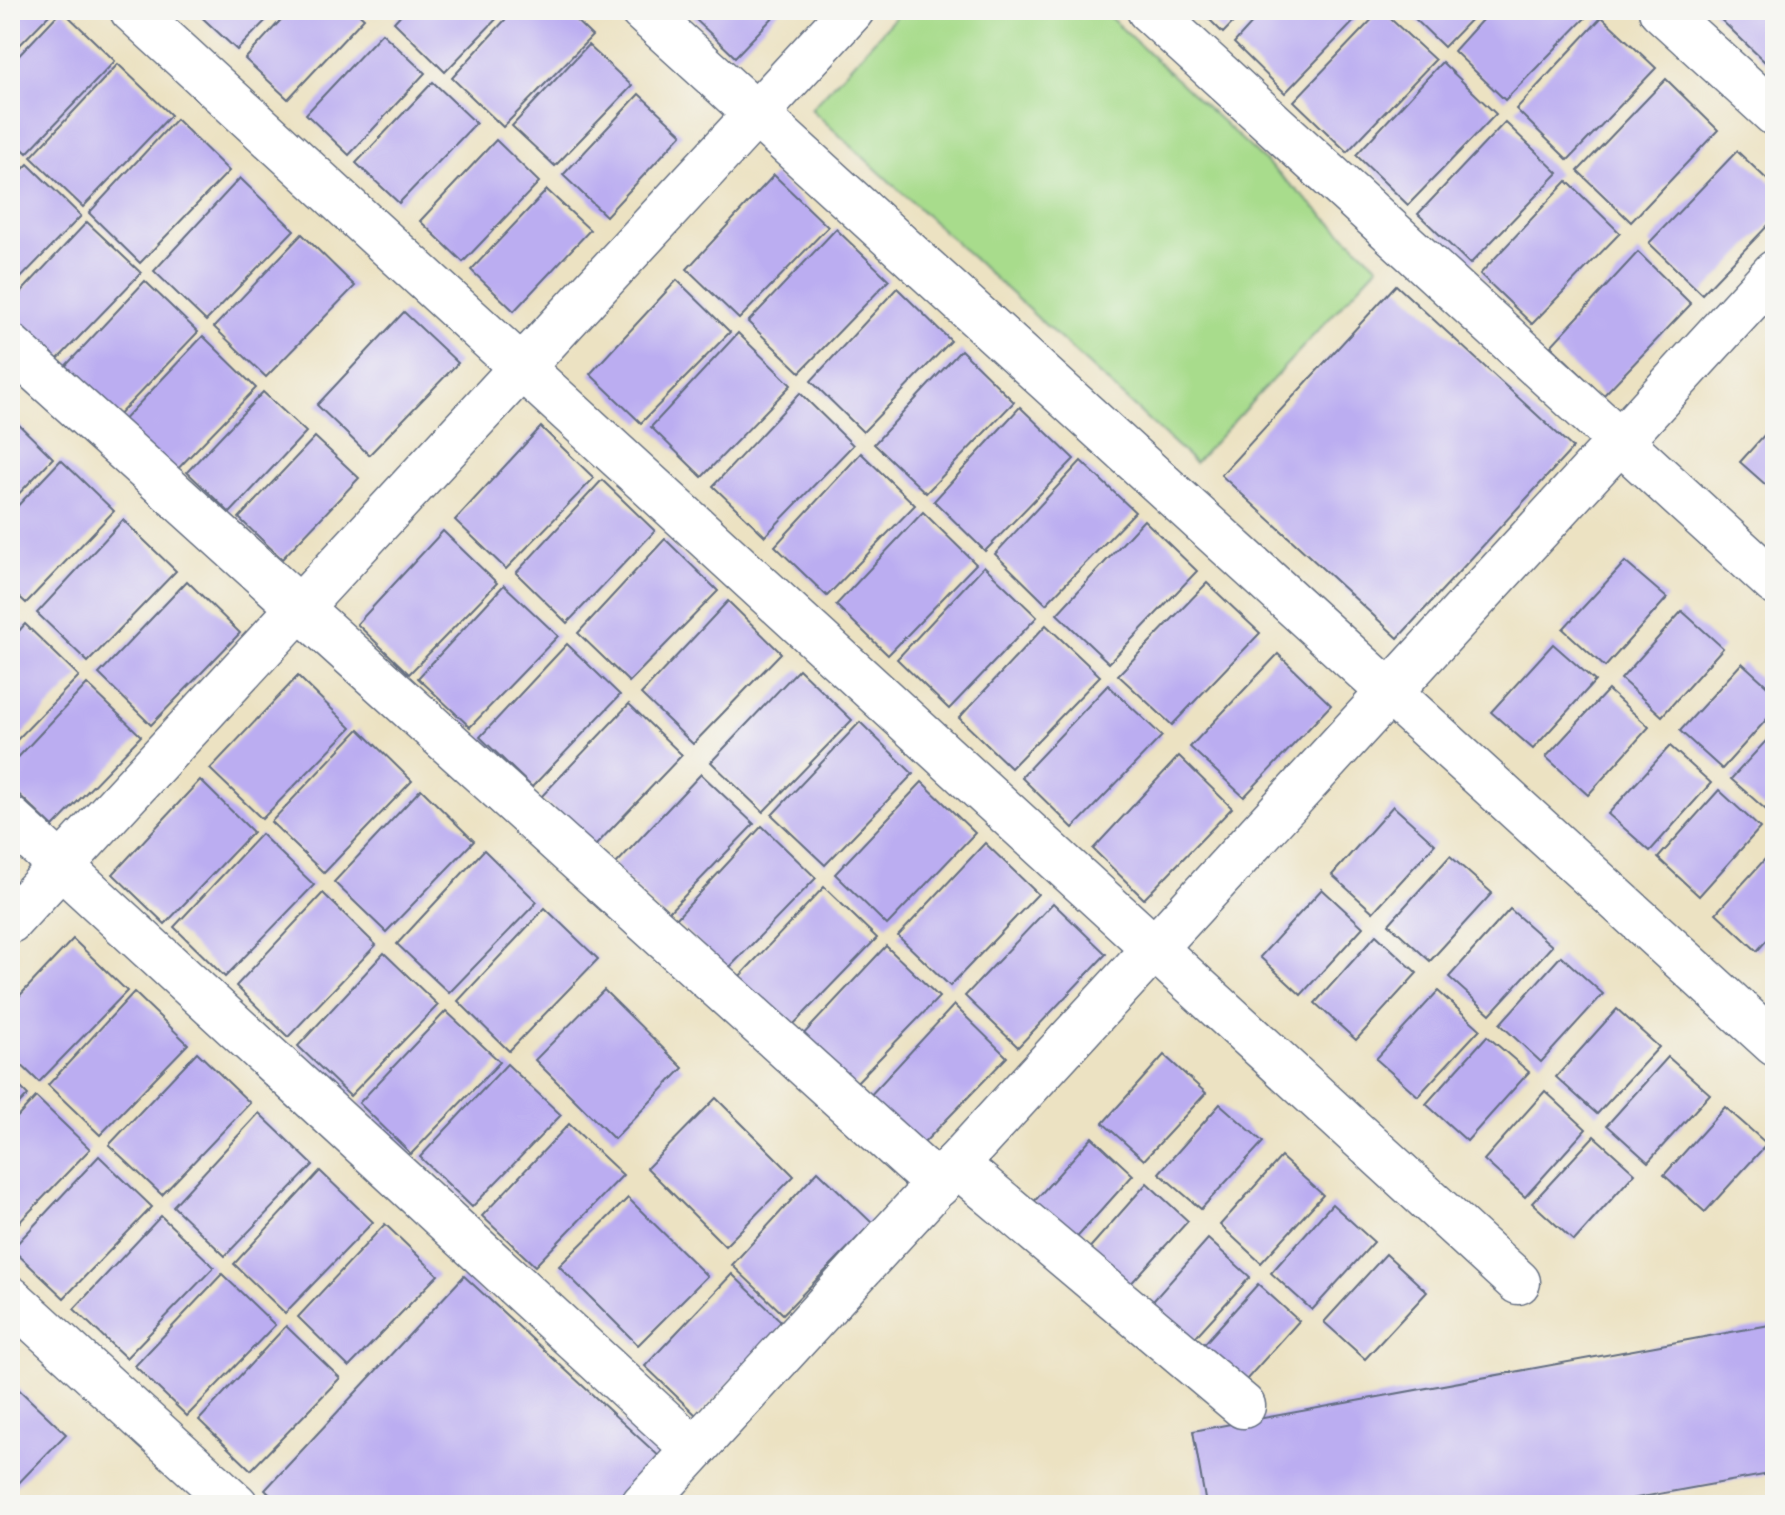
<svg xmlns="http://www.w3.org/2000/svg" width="1785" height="1515" viewBox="0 0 1785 1515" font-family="Kalam,sans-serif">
  <rect width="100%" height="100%" fill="#f6f6f2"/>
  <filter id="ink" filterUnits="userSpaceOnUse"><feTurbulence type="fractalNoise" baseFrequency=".0125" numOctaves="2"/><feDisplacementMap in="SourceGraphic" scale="16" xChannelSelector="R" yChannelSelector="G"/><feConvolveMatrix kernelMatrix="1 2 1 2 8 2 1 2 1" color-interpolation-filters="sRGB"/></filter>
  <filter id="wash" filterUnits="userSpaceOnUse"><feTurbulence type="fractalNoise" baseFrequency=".006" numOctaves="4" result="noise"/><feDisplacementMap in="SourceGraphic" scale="32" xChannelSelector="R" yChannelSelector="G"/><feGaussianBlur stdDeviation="1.8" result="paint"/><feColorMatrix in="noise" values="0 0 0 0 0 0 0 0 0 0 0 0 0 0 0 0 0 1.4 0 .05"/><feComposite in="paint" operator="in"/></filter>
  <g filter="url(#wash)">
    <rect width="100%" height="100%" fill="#ece2c2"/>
    <path fill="#a8dc8c" stroke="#628675" stroke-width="2" d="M902 10H1102L1378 266 1195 463 811 109Z"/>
    <g id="blocks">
      <g fill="#bbadf1">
        <path d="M10 10H54L10 55Z"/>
        <path d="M62 10 115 61 27 153 10 137V65Z"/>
        <path d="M194 10H276L237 50Z"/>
        <path d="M290 10H355L364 18 288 99 245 59Z"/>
        <path d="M405 10H505L445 72 394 22Z"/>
        <path d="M514 10H565L592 36 503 127 452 78Z"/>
        <path d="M699 10H780L735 57 693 17Z"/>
        <path d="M1200 10H1245L1223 33Z"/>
        <path d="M1264 10H1365L1285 93 1234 43Z"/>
        <path d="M1381 10 1435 60 1347 152 1294 101Z"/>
        <path d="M1406 10H1480L1444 47Z"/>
        <path d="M1491 10H1593L1505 100 1454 51Z"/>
        <path d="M1715 10H1775V52L1765 62 1713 12Z"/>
        <path d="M1602 17 1656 68 1568 160 1516 109Z"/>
        <path d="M382 33 425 73 349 155 306 114Z"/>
        <path d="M588 45 632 86 555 166 512 126Z"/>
        <path d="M1442 62 1496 114 1408 205 1356 155Z"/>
        <path d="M118 64 171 115 83 207 31 157Z"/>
        <path d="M1666 79 1718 130 1631 222 1578 171Z"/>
        <path d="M433 82 476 123 399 203 356 163Z"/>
        <path d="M639 94 682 134 606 216 563 175Z"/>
        <path d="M176 119 229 171 140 263 89 213Z"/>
        <path d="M1505 122 1558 173 1470 264 1418 214Z"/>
        <path d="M496 140 539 182 463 262 420 221Z"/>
        <path d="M1737 151 1775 187V218L1702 294 1649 243Z"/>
        <path d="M28 164 81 216 10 289V183Z"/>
        <path d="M774 175 828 227 739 319 687 269Z"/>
        <path d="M240 178 294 230 206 321 154 271Z"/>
        <path d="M1567 181 1620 233 1532 324 1480 274Z"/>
        <path d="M547 190 590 230 514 311 471 270Z"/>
        <path d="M87 222 141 273 53 364 10 323V304Z"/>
        <path d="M836 229 889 280 800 372 748 322Z"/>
        <path d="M302 234 355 286 266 377 214 327Z"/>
        <path d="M1638 252 1691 304 1603 396 1551 346Z"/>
        <path d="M677 280 730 332 641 423 590 374Z"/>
        <path d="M145 281 198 332 110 424 58 374Z"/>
        <path d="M1396 285 1573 448 1398 638 1221 475Z"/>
        <path d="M897 288 951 341 863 432 811 381Z"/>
        <path d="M404 312 458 363 369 455 317 405Z"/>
        <path d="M738 333 791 385 702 477 651 427Z"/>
        <path d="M203 336 256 388 167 480 115 429Z"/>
        <path d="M961 350 1014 402 926 493 874 444Z"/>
        <path d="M263 392 306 432 230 513 187 472Z"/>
        <path d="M800 393 853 445 765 536 713 486Z"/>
        <path d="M1020 407 1074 459 985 551 934 501Z"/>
        <path d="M10 416 53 458 10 503Z"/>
        <path d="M1775 423V493L1740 462Z"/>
        <path d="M541 427 594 478 506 569 455 520Z"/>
        <path d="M315 437 359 478 282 559 239 518Z"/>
        <path d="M861 453 915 505 827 596 775 546Z"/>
        <path d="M61 460 114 511 26 603 10 588V514Z"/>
        <path d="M1081 461 1135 512 1046 604 995 554Z"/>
        <path d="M602 480 655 531 567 623 516 573Z"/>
        <path d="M923 512 976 564 888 655 836 605Z"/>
        <path d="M123 520 176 571 88 662 37 613Z"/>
        <path d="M1144 520 1197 571 1109 663 1057 614Z"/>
        <path d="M443 531 497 583 409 674 357 624Z"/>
        <path d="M665 539 718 591 629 682 578 633Z"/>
        <path d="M1625 562 1667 598 1605 667 1563 629Z"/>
        <path d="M984 566 1037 617 949 709 897 659Z"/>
        <path d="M187 581 240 633 151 725 99 674Z"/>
        <path d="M1207 583 1260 633 1172 725 1118 675Z"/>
        <path d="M504 585 558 636 470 727 418 678Z"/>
        <path d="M728 601 781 653 693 744 641 694Z"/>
        <path d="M1682 611 1723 648 1662 716 1621 679Z"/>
        <path d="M25 624 79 676 10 747V641Z"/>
        <path d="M1046 625 1100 676 1011 768 959 718Z"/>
        <path d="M567 644 620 695 532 787 480 737Z"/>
        <path d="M1553 644 1595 681 1533 749 1491 712Z"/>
        <path d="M1278 654 1331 705 1244 797 1190 747Z"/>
        <path d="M1742 663 1775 693V710L1722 769 1680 731Z"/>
        <path d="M799 669 852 720 763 812 711 762Z"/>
        <path d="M298 676 351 728 262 819 210 769Z"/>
        <path d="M87 684 141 736 53 827 10 786V766Z"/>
        <path d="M1108 685 1162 736 1073 828 1021 777Z"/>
        <path d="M1608 690 1649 727 1588 795 1546 757Z"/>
        <path d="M629 704 682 755 594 847 541 797Z"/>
        <path d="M860 722 913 774 825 865 772 815Z"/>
        <path d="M359 729 412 781 324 873 271 822Z"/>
        <path d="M1775 731V815L1773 816 1731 779Z"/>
        <path d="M1670 746 1711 783 1650 851 1608 814Z"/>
        <path d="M1179 756 1232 808 1144 899 1093 849Z"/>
        <path d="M701 774 754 824 665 916 614 866Z"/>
        <path d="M200 780 253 832 165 924 113 874Z"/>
        <path d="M922 782 975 833 887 925 835 874Z"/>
        <path d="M421 789 474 841 386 932 334 882Z"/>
        <path d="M1719 790 1760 828 1699 896 1658 858Z"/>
        <path d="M1393 806 1435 844 1373 912 1332 875Z"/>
        <path d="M762 826 816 878 727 970 675 920Z"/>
        <path d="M261 834 314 885 225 977 174 927Z"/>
        <path d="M985 843 1038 894 950 986 898 936Z"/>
        <path d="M1775 848V931L1757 951 1716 913Z"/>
        <path d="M484 850 537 902 449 993 397 944Z"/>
        <path d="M1450 856 1492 893 1430 961 1389 924Z"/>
        <path d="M824 887 877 938 789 1029 737 979Z"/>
        <path d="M1322 889 1363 927 1301 995 1260 957Z"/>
        <path d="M323 893 376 945 288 1037 236 986Z"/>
        <path d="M1053 903 1106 954 1018 1047 965 996Z"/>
        <path d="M545 908 598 959 509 1051 458 1001Z"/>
        <path d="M1510 909 1552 946 1490 1014 1449 977Z"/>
        <path d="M1376 935 1417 973 1356 1040 1315 1003Z"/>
        <path d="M73 939 127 991 39 1082 10 1054V1006Z"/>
        <path d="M886 946 939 997 851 1088 799 1039Z"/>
        <path d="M384 953 438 1005 350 1096 298 1046Z"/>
        <path d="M1561 956 1603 994 1541 1062 1500 1024Z"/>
        <path d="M604 990 683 1068 614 1139 535 1060Z"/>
        <path d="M1438 991 1480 1029 1418 1096 1376 1059Z"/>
        <path d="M134 992 188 1044 100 1135 48 1085Z"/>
        <path d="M954 1005 1007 1057 919 1148 867 1099Z"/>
        <path d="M1617 1009 1659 1047 1597 1114 1556 1077Z"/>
        <path d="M446 1011 500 1062 411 1154 359 1103Z"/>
        <path d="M1487 1036 1529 1072 1467 1141 1426 1104Z"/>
        <path d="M197 1052 250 1103 162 1195 109 1145Z"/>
        <path d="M1164 1055 1206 1093 1144 1160 1103 1123Z"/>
        <path d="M1668 1057 1710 1094 1648 1162 1607 1125Z"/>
        <path d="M507 1064 561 1115 472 1207 420 1157Z"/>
        <path d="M10 1077 28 1095 10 1114Z"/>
        <path d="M1545 1091 1586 1129 1525 1197 1484 1160Z"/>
        <path d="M36 1097 90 1149 10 1232V1125Z"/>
        <path d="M716 1098 794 1176 725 1246 647 1168Z"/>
        <path d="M1220 1104 1263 1142 1201 1209 1159 1173Z"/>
        <path d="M1725 1107 1767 1144 1705 1212 1664 1175Z"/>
        <path d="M259 1113 313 1165 225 1256 173 1206Z"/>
        <path d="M569 1124 623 1175 535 1266 482 1216Z"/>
        <path d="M1594 1136 1635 1173 1574 1241 1532 1203Z"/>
        <path d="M1092 1137 1133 1175 1072 1243 1031 1205Z"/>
        <path d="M99 1156 152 1207 64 1298 12 1249Z"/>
        <path d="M1281 1157 1323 1195 1261 1263 1220 1225Z"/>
        <path d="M320 1171 373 1222 285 1313 234 1264Z"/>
        <path d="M818 1171 872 1223 783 1314 732 1265Z"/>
        <path d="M1147 1183 1188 1221 1126 1289 1086 1252Z"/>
        <path d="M628 1198 707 1276 638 1345 559 1266Z"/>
        <path d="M1332 1204 1374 1242 1312 1310 1271 1273Z"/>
        <path d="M161 1216 214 1267 126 1358 74 1309Z"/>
        <path d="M385 1224 438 1275 349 1367 298 1317Z"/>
        <path d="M1208 1239 1250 1277 1188 1345 1147 1308Z"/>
        <path d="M1386 1254 1427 1292 1365 1359 1324 1322Z"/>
        <path d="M222 1274 275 1325 187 1416 135 1366Z"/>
        <path d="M732 1274 785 1325 697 1416 645 1366Z"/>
        <path d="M464 1276 662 1459 620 1505H281L265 1490Z"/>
        <path d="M1258 1284 1299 1321 1238 1389 1197 1352Z"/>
        <path d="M1775 1324V1473L1598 1505H1206L1193 1431Z"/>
        <path d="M286 1326 340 1378 251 1470 199 1420Z"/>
        <path d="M12 1383 66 1434 10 1492V1385Z"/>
      </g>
    </g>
  </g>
  <g filter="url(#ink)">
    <use href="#blocks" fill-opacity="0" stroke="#646e81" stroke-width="2"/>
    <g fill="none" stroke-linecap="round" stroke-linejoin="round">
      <g stroke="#646e81" stroke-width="47">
        <g id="minor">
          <path d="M132 10 1518 1282"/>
          <path d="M642 10 1775 1044"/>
          <path d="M1149 10 1775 583"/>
          <path d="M1661 10 1775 114"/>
          <path d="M10 346 938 1185"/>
          <path d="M10 819 694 1449"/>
          <path d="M10 921 852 10"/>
          <path d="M956 1164 1243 1406"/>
          <path d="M10 1298 236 1505"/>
          <path d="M643 1505 1775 272"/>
        </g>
      </g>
      <use href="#minor" stroke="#fff" stroke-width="44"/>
    </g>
  </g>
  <rect width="1785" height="1515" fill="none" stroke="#f6f6f2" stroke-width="40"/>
</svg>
